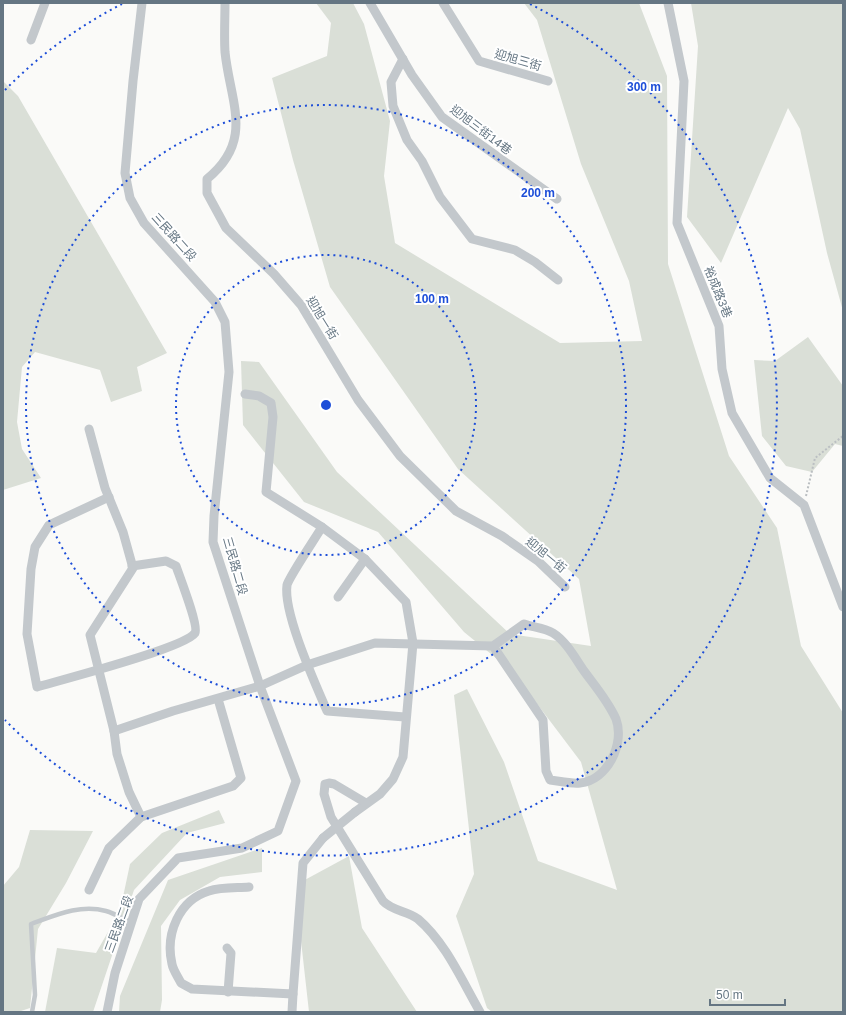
<svg xmlns="http://www.w3.org/2000/svg" width="846" height="1015" viewBox="0 0 846 1015" font-family="Helvetica,'Noto Sans TC',sans-serif">
  <rect width="100%" height="100%" fill="#fafaf8"/>
  <g fill="#dadfd7">
    <path d="M316 3H353L364 24 390 121 384 176 395 243 560 343 642 341 629 281 581 164 537 20 524 3H639L667 76 668 264 729 456 777 528 801 646 843 713V1012H492L487 1008 456 916 474 874 454 695 467 689 504 762 538 861 617 890 581 762 513 672 464 632 378 532 304 502 243 425 241 361 259 362 337 472 510 634 591 646 579 579 458 469 330 287 293 160 272 78 327 56 331 23Z"/>
    <path d="M691 3H843V311L827 253 800 129 788 108 721 263 687 217 698 46Z"/>
    <path d="M3 81 18 96 167 353 137 367 142 391 111 402 100 370 35 352 22 367 17 422 22 449 41 478 3 490Z"/>
    <path d="M808 337 843 386V446L835 444 812 472 786 466 762 436 754 360 775 361Z"/>
    <path d="M219 810 225 823 187 833 134 890 93 1012H45L57 948 96 953 120 911 130 864 162 833Z"/>
    <path d="M30 830 93 831 66 883 38 929 30 1008 18 1012H3V886L19 867Z"/>
    <path d="M262 848V872L220 877 180 900 161 926 162 1000 160 1012H119L120 996 168 880Z"/>
    <path d="M349 856 362 928 417 1012H309L298 914 301 882Z"/>
  </g>
  <g fill="none" stroke-linecap="round" stroke-linejoin="round">
    <path stroke="#bbbfc2" stroke-width="2" stroke-dasharray="2 2" stroke-linecap="butt" d="M806 496 815 458 843 436"/>
    <path stroke="#c3c8cc" stroke-width="4.5" d="M32 1012 35 995 31 924C56 915 80 904 106 911 114 913 123 919 131 923"/>
    <g stroke="#c3c8cc" stroke-width="9">
      <path d="M225 3C225 19 224 36 225 52 230 102 255 140 207 179V193L226 228 274 274 301 305 358 400 400 456 456 511 502 536 538 561 565 587"/>
      <path d="M370 3 412 75 442 117 557 199"/>
      <path d="M443 3 479 61 548 81"/>
      <path d="M668 3 684 81 677 223 719 326 722 369 732 413 770 478 804 505 843 607"/>
      <path d="M31 40 45 3"/>
      <path d="M403 59 391 82 393 106 407 140 422 161 440 197 472 239 515 250 535 262 558 280"/>
      <path d="M245 394 259 396 271 403 273 417 266 492 322 527 365 559 406 602 413 643 403 757 393 779 380 794 355 812"/>
      <path d="M89 429 105 488 123 532 133 568 90 635 114 731 117 754 129 792 141 817 109 848 89 890"/>
      <path d="M109 497 49 525 35 547 31 569 27 634 37 687C61 680 185 648 195 633 199 626 179 575 176 566L166 561 132 566"/>
      <path d="M322 527C316 537 289 577 287 585 283 613 315 683 327 711L405 717"/>
      <path d="M338 597 365 559"/>
      <path d="M114 731 173 711 260 686 307 665 375 643 493 646 524 624C532 627 545 628 553 633 566 641 575 658 584 671 595 686 608 701 616 719 625 743 608 780 580 783 571 784 559 781 550 780L546 771 543 720 493 646"/>
      <path d="M366 803 334 784 329 783 325 784 324 794 331 817 383 901C392 911 408 911 418 919 446 943 462 981 480 1012"/>
      <path d="M141 817 233 786 241 778 218 699"/>
      <path d="M249 887C237 888 221 887 209 891 179 900 165 934 172 964 173 970 178 977 181 983L192 989 293 994 303 863 323 838"/>
      <path d="M227 948 231 953 228 992"/>
      <path d="M107 1012 115 973 139 899 178 858 242 848 278 831 296 781 260 686 213 542 214 516 229 372 225 322 215 302 144 223 130 198 125 173 133 81 142 3"/>
      <path d="M292 1012 293 994"/>
    </g>
    <path stroke="#c3c8cc" stroke-width="9" d="M323 838 355 812"/>
  </g>
  <g fill="none" stroke="#1d4ed8" stroke-width="2" stroke-dasharray="2 4">
    <circle cx="326" cy="405" r="150"/>
    <circle cx="326" cy="405" r="300"/>
    <path d="M5 90A450 450 0 0 1 122 4M530 4A450 450 0 1 1 5 720"/>
  </g>
  <g text-anchor="middle" dominant-baseline="central" stroke-width="4" stroke-linejoin="round" paint-order="stroke">
    <g font-size="12" fill="#657683" stroke="#fff">
      <text transform="translate(518 60) rotate(16)">迎旭三街</text>
      <text transform="translate(481 130) rotate(37)">迎旭三街14巷</text>
      <text transform="translate(174 237) rotate(48)">三民路二段</text>
      <text transform="translate(718 292) rotate(68)">裕成路3巷</text>
      <text transform="translate(322 318) rotate(58)">迎旭一街</text>
      <text transform="translate(546 555) rotate(39)">迎旭一街</text>
      <text transform="translate(235 566) rotate(74)">三民路二段</text>
      <text transform="translate(119 924) rotate(-70)">三民路二段</text>
    </g>
  </g>
  <circle cx="326" cy="405" r="6" fill="#1d4ed8" stroke="#fff" stroke-width="2"/>
  <g font-size="12" text-anchor="middle" font-weight="bold" fill="#1d4ed8" stroke="#fff" stroke-width="4" stroke-linejoin="round" paint-order="stroke">
    <text x="644" y="91">300 m</text>
    <text x="538" y="197">200 m</text>
    <text x="432" y="303">100 m</text>
  </g>
  <rect width="846" height="1015" fill="none" stroke="#657683" stroke-width="8"/>
  <path d="M710 999v6h75v-6" fill="none" stroke="#657683" stroke-width="2"/>
  <text x="716" y="999" font-size="12" fill="#657683" stroke="#ffffff" stroke-width="3" paint-order="stroke">50 m</text>
</svg>
